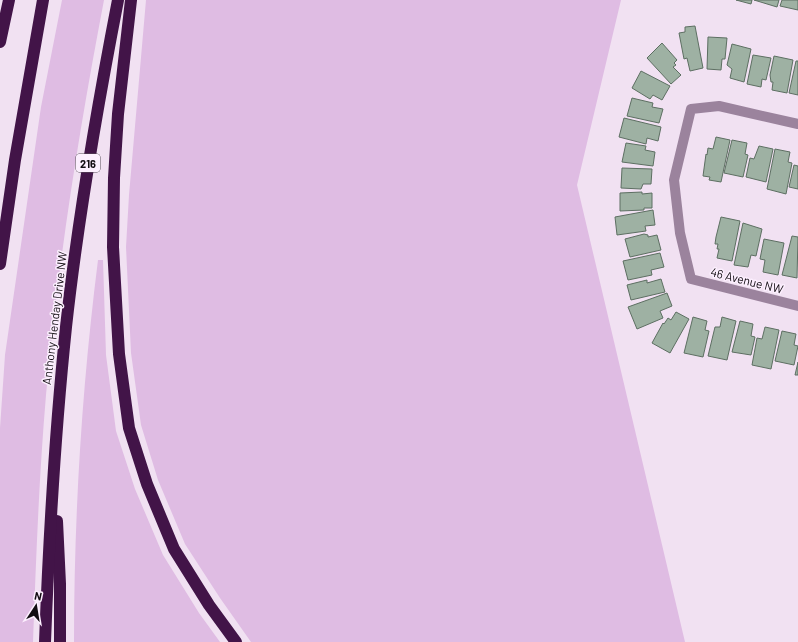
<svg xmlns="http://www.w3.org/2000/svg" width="798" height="642" viewBox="0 0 798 642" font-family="Barlow,sans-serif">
  <rect width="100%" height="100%" fill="#f1e1f2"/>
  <g fill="#dfbce3">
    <path d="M62 0H104C79 131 58 262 46 395 39 477 36 560 33 642H0V428L5 355 41 107Z"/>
    <path d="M146 0H621L577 185 685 642H251L220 598 185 544 158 480 141 425 131 353 126 247 129 195Z"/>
    <path d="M98 260H103L106 355 116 431 135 489 163 555 199 613 220 642H74C74 514 82 386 98 260Z"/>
  </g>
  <g fill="#9eb1a3" stroke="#5d6f62">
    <path d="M736 0H752L751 4Z"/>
    <path d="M754 0H779L777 7Z"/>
    <path d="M782 0H798V10L780 6Z"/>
    <path d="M695 26 703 68 690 71 687 58 684 59 679 33 685 32V27Z"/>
    <path d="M708 37 727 38 725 59H722L721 70 707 69Z"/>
    <path d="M662 43 677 60 674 63 676 65 673 67 681 75 671 84 647 58Z"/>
    <path d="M732 44 751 49 744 82 730 78 732 69 727 65Z"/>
    <path d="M753 55 771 58 766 80 762 79 761 87 747 84Z"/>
    <path d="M774 56 793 60 787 93 772 90 773 82H771L770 75Z"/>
    <path d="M796 61H798V95L789 93Z"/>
    <path d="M641 71 670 86 662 100 653 95 650 99 632 88Z"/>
    <path d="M632 98 653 103 652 107 663 109 659 123 627 116Z"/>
    <path d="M624 118 661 127 658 141 647 138 646 144 619 137Z"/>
    <path d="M716 137 730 140 721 182 709 180 710 177 703 176 706 154 707 155 708 148 713 149Z"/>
    <path d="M732 140 747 143 745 154 748 155 743 177 724 173Z"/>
    <path d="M626 143 646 146 645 150 655 152 653 166 622 162Z"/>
    <path d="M759 146 773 149 766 182 746 177 750 158 754 159Z"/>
    <path d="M775 149 790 152 788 162 792 163 786 194 767 189Z"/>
    <path d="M794 165 798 166V189L789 187Z"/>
    <path d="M622 168 652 169 651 184H643L641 189 621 188Z"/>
    <path d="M642 192V194L652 193V208H644V210L620 211V193Z"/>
    <path d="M653 210 655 225 645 226 646 231 617 235 615 217Z"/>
    <path d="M721 217 740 221 732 261 717 258 719 249H717L718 244H715L716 237Z"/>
    <path d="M743 223 762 229 756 256 751 255 748 267 734 265Z"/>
    <path d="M644 234 648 235V237L657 235 661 250 630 257 625 239Z"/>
    <path d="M792 236 798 237 797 278 782 275Z"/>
    <path d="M764 239 784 243 778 275 763 272 765 260 760 259Z"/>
    <path d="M660 253 664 267 651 270 652 275 628 280 623 261Z"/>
    <path d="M661 279 665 292 631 300 627 285 647 280V283Z"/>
    <path d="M667 293 672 306 660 311 663 318 637 329 628 307Z"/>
    <path d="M676 312 689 319 670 353 652 343 663 323 664 324 668 318 671 320Z"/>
    <path d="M693 317 707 321 705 330 709 331 703 357 684 353Z"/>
    <path d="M722 317 736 321 727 360 708 356 715 327H720Z"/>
    <path d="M740 321 753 324 751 336 755 337 751 355 732 352Z"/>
    <path d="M765 327 779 330 771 369 752 365 757 338 762 339Z"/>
    <path d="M782 331 796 334 794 345 798 346 794 365 775 361Z"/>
    <path d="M798 362V375H795Z"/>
  </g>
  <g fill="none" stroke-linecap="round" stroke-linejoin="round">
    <path stroke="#9b839d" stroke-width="10" d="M798 124 719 106 691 109 674 180 680 233 691 279 798 306"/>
    <g stroke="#421448" stroke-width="12">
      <path d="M131 0 118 114 114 178 113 247 119 354 129 428 147 484 174 549 209 605 236 642"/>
      <path d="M0 42 9 0"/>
      <path d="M0 264 15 160 43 0"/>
      <path d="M57 521 60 584V642"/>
      <path d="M45 642C49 537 55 432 66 327 78 218 97 108 118 0"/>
    </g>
  </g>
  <g text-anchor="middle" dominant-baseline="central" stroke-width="3" stroke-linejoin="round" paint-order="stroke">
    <rect fill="#fceffe" stroke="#585159" stroke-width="1" x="76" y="154" width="24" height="18" rx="3"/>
    <g font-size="11" font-weight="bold" fill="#120d12">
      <text x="88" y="163">216</text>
    </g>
    <g font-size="12" fill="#120d12" stroke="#fceffe">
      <text transform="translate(747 280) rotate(14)">46 Avenue NW</text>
      <text transform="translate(54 318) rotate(-83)">Anthony Henday Drive NW</text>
    </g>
  </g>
  <g transform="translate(36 606) rotate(12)" stroke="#fceffe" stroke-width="3" paint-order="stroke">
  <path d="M0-3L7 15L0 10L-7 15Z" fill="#120d12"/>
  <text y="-6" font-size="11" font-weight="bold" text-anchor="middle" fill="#120d12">N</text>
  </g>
</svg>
